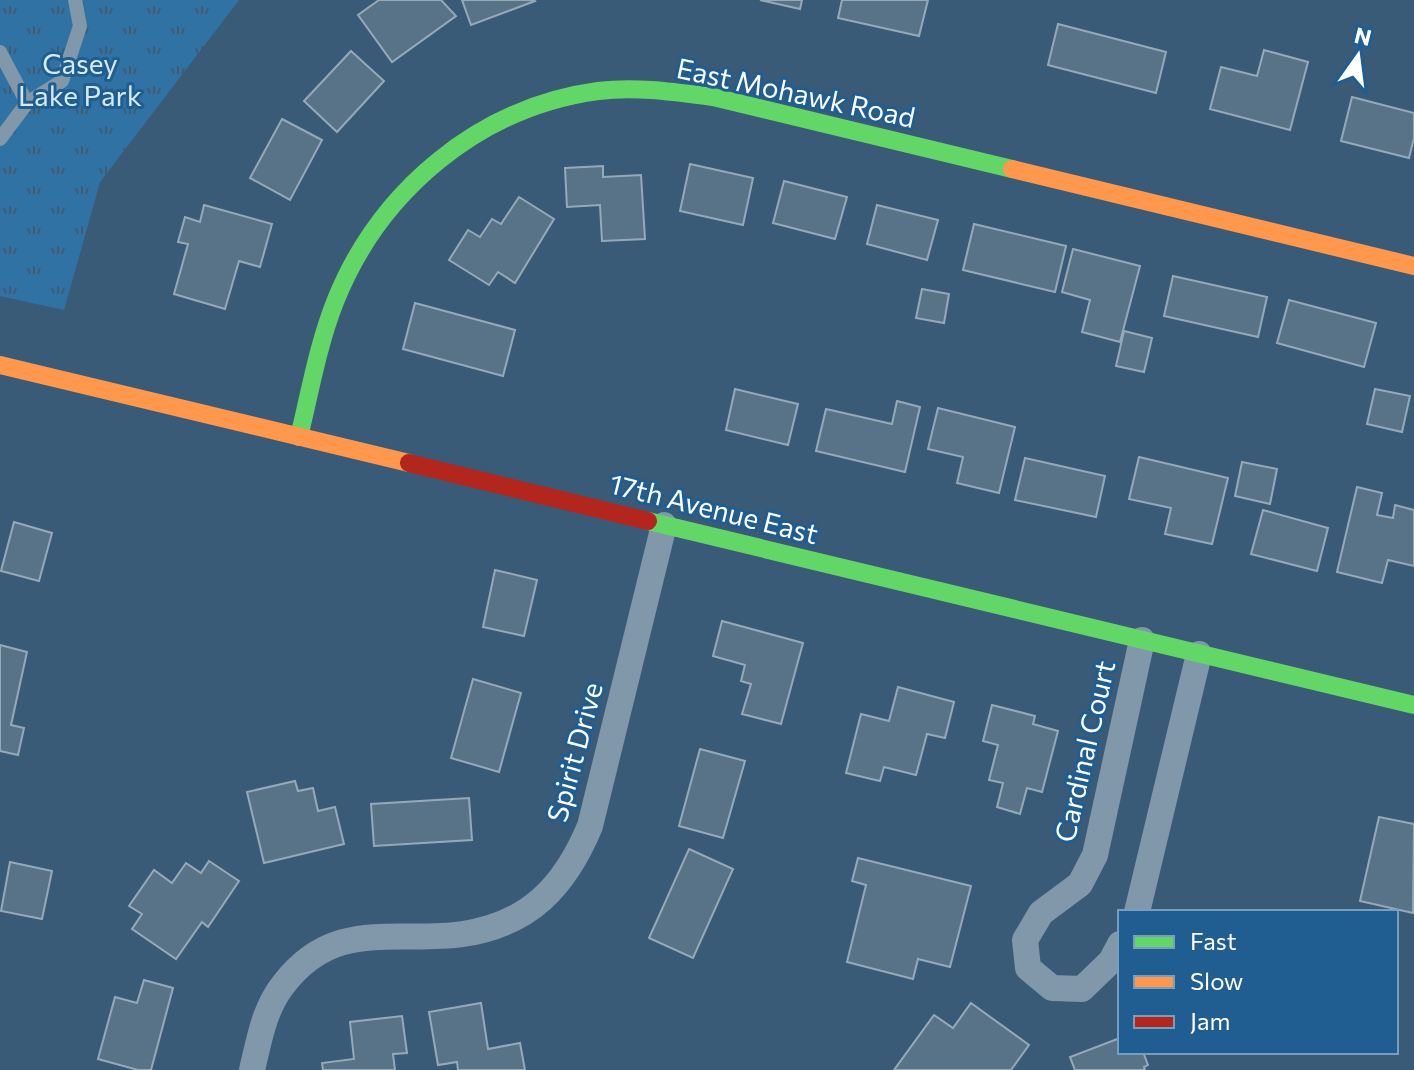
<svg xmlns="http://www.w3.org/2000/svg" width="1414" height="1070" viewBox="0 0 1414 1070" font-family="Commissioner,sans-serif">
  <defs>
    <pattern id="park-tufts" width="24" height="20" patternUnits="userSpaceOnUse" patternTransform="scale(2)"><rect width="24" height="20" fill="#3172a5"/><path d="M3 7l-1-3M5 7V3M7 7l1-3M15 17l-1-3M17 17v-4M19 17l1-3" fill="none" stroke="#415b70"/></pattern>
  </defs>
  <rect width="100%" height="100%" fill="#3a5b77"/>
  <path fill="url(#park-tufts)" d="M0 0H239L100 182 64 310 0 296Z"/>
  <g fill="#587288" stroke="#96a9b8" stroke-width="2">
    <path d="M379 0H441L456 16 392 62 358 15Z"/>
    <path d="M462 0H534L535 1 471 25Z"/>
    <path d="M760 0H802L800 9Z"/>
    <path d="M842 0H928L919 36 838 18Z"/>
    <path d="M1058 24 1166 52 1156 93 1048 65Z"/>
    <path d="M1264 50 1308 62 1290 130 1210 109 1221 67 1257 76Z"/>
    <path d="M351 51 384 81 337 132 304 101Z"/>
    <path d="M1352 97 1414 113V138L1409 158 1341 141Z"/>
    <path d="M282 119 322 140 290 200 250 178Z"/>
    <path d="M690 164 753 178 743 225 680 211Z"/>
    <path d="M603 166V177L641 175 645 239 602 241 600 205 567 207 565 168Z"/>
    <path d="M784 181 847 197 835 239 773 223Z"/>
    <path d="M519 197 554 219 515 283 498 272 489 285 449 260 468 230 480 237 492 219 501 224Z"/>
    <path d="M204 205 272 224 260 267 239 261 225 309 174 294 188 244 178 242 185 217 200 222Z"/>
    <path d="M877 205 938 220 927 260 867 244Z"/>
    <path d="M974 224 1066 246 1055 292 963 270Z"/>
    <path d="M1073 249 1140 266 1120 342 1082 332 1090 300 1062 292Z"/>
    <path d="M1173 276 1267 297 1258 337 1164 316Z"/>
    <path d="M922 289 949 294 944 323 916 318Z"/>
    <path d="M1289 300 1376 323 1364 367 1277 343Z"/>
    <path d="M415 303 515 330 503 376 403 349Z"/>
    <path d="M1124 331 1152 338 1144 372 1116 366Z"/>
    <path d="M735 389 798 404 788 445 726 430Z"/>
    <path d="M1375 389 1410 396 1402 432 1367 424Z"/>
    <path d="M897 401 920 407 905 472 816 451 826 409 892 424Z"/>
    <path d="M938 408 1015 427 999 493 957 483 963 457 928 449Z"/>
    <path d="M1139 457 1228 478 1212 544 1165 534 1171 508 1129 499Z"/>
    <path d="M1025 458 1105 476 1096 517 1015 500Z"/>
    <path d="M1242 462 1277 469 1270 504 1235 496Z"/>
    <path d="M1357 487 1382 493 1377 515 1393 518 1395 505 1414 510V566L1388 560 1382 583 1337 572Z"/>
    <path d="M1263 510 1328 528 1317 571 1251 554Z"/>
    <path d="M14 522 52 533 39 581 1 571Z"/>
    <path d="M495 570 537 580 524 636 483 627Z"/>
    <path d="M722 621 803 643 781 724 742 714 751 684 741 681 745 665 713 656Z"/>
    <path d="M0 645 27 652 11 725 24 728 18 755 0 751Z"/>
    <path d="M473 679 521 693 499 772 451 758Z"/>
    <path d="M898 687 954 702 945 738 927 734 916 775 884 767 880 781 846 773 861 714 889 721Z"/>
    <path d="M992 705 1035 716 1033 724 1058 731 1042 792 1027 788 1020 814 997 807 1003 783 989 780 998 745 983 741Z"/>
    <path d="M700 749 745 761 723 838 679 826Z"/>
    <path d="M295 781 298 791 313 788 318 811 335 807 344 844 264 863 247 792Z"/>
    <path d="M469 798 472 840 374 846 371 804Z"/>
    <path d="M1379 817 1414 824 1413 913 1360 901Z"/>
    <path d="M689 849 733 869 693 958 649 938Z"/>
    <path d="M858 858 971 886 950 967 918 959 913 979 847 962 866 885 852 881Z"/>
    <path d="M209 861 239 881 208 927 202 922 176 959 132 929 142 914 129 906 154 870 172 883 186 863 201 873Z"/>
    <path d="M10 862 52 871 42 919 1 911Z"/>
    <path d="M144 980 173 988 151 1070H138L98 1059 115 997 137 1003Z"/>
    <path d="M481 1003 488 1049 520 1043 525 1070H458L457 1062 438 1065 429 1012Z"/>
    <path d="M971 1003 1029 1045 1011 1070H894L934 1015 953 1028Z"/>
    <path d="M402 1016 407 1053 393 1054 395 1070H323L322 1063 354 1059 350 1022Z"/>
    <path d="M1120 1038V1052H1143L1148 1065 1144 1067 1145 1070H1075L1070 1057Z"/>
  </g>
  <g fill="none" stroke-linecap="round" stroke-linejoin="round">
    <g stroke="#8197aa" stroke-width="14">
      <path d="M0 52 27 103"/>
      <path d="M0 139 27 103 62 81 80 26 75 0"/>
    </g>
    <g stroke="#8197aa" stroke-width="26">
      <path d="M1137 912 1199 654"/>
      <path d="M1120 944 1111 961 1082 989 1052 988 1028 968 1025 940 1041 913 1080 884 1095 855 1142 640"/>
      <path d="M252 1070C259 1041 264 1009 283 985 335 917 395 944 463 934 530 924 565 886 590 826L664 525"/>
    </g>
    <g stroke="#63d668" stroke-width="18">
      <path d="M299 437C310 392 318 345 335 302 379 191 479 107 598 91 636 86 675 92 713 97L1012 169"/>
      <path d="M648 521 1414 705"/>
    </g>
    <g stroke="#ff974d" stroke-width="18">
      <path d="M1012 169 1414 266"/>
      <path d="M0 365 409 463"/>
    </g>
    <path stroke="#b3261e" stroke-width="18" d="M409 463 648 521"/>
  </g>
  <g text-anchor="middle" dominant-baseline="central" stroke-width="6" stroke-linejoin="round" paint-order="stroke">
    <g font-size="28" fill="#d6eaf9" stroke="#205d91">
      <text x="80" y="63">Casey<tspan x="80" dy="32">Lake Park</tspan></text>
    </g>
    <g font-size="28" fill="#fff" stroke="#205d91">
      <text transform="translate(796 92) rotate(12)">East Mohawk Road</text>
      <text transform="translate(714 508) rotate(14)">17th Avenue East</text>
      <text transform="translate(1084 751) rotate(-77)">Cardinal Court</text>
      <text transform="translate(574 752) rotate(-75)">Spirit Drive</text>
    </g>
  </g>
  <rect x="1118" y="910" width="280" height="144" fill="#205d91" stroke="#799ebd" stroke-width="2"/>
  <rect x="1134" y="936" width="40" height="12" fill="#63d668" stroke="#799ebd" stroke-width="2"/>
  <text x="1190" y="950" font-size="24" fill="#ffffff">Fast</text>
  <rect x="1134" y="976" width="40" height="12" fill="#ff974d" stroke="#799ebd" stroke-width="2"/>
  <text x="1190" y="990" font-size="24" fill="#ffffff">Slow</text>
  <rect x="1134" y="1016" width="40" height="12" fill="#b3261e" stroke="#799ebd" stroke-width="2"/>
  <text x="1190" y="1030" font-size="24" fill="#ffffff">Jam</text>
  <g transform="translate(1358 56) rotate(14)" stroke="#205d91" stroke-width="6" paint-order="stroke">
  <path d="M0-6L14 30L0 20L-14 30Z" fill="#ffffff"/>
  <text y="-12" font-size="22" font-weight="bold" text-anchor="middle" fill="#ffffff">N</text>
  </g>
</svg>
